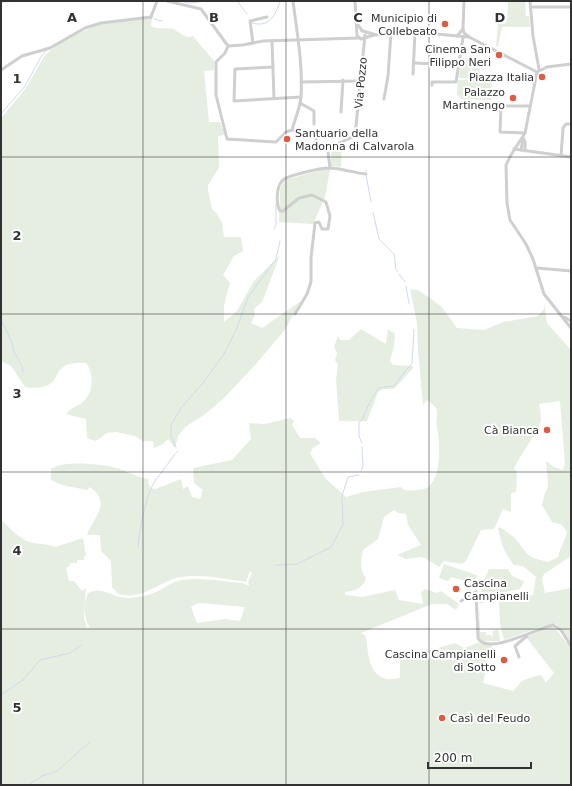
<svg xmlns="http://www.w3.org/2000/svg" width="572" height="786" viewBox="0 0 572 786" font-family="'DejaVu Sans',sans-serif">
  <rect width="100%" height="100%" fill="#fff"/>
  <g fill="#e5eee1" fill-rule="evenodd">
    <path d="M508 1H525L526 16H529L530 27H502L498 47 496 46 498 24H503L507 22Z"/>
    <path d="M152 17 151 26C159 30 166 27 173 29 180 32 183 37 190 37L193 36 214 61V70L204 71 209 122H220L225 135 218 136 219 168 208 185V190L212 209 217 214 222 222 224 237H241L243 251 234 256 223 275 230 283 224 305V322L237 311 254 281 280 255 262 302 254 309 255 315 251 323 262 328 301 301 284 331 256 364 224 398 204 415 185 427 178 436 175 448 168 439 163 444 154 448 153 441H143L135 436 116 432 107 433 96 441 87 438 86 419 66 414C71 407 79 406 84 401 94 391 94 373 86 363 77 363 69 362 62 368 58 371 57 375 55 379 49 388 35 389 25 387L11 366 1 361V118L26 88 45 55 63 40 98 25Z"/>
    <path d="M461 58 471 59 470 78H459Z"/>
    <path d="M472 59 480 60V78H471Z"/>
    <path d="M492 79 491 100 461 99 457 94 458 80Z"/>
    <path d="M342 144 341 167 331 166V150Z"/>
    <path d="M327 168 330 170 325 197 313 224 279 222 280 189 285 180Z"/>
    <path d="M410 289 418 290 441 306 457 328 484 330 503 322 538 316 544 309V302L547 323 571 350V556L544 574 542 579 545 593 571 588V644L562 629 556 624 544 626 504 640 500 624 499 600 533 595 536 577 523 566 514 565C505 554 501 543 498 529L500 527 515 538 527 554 533 558 548 562 558 557C560 548 565 541 567 532L562 525 552 522 542 505 544 496 548 486 546 461 554 467 563 470 565 463 560 401 539 404C540 409 541 415 541 420 539 432 520 454 514 469L517 471 516 492 511 493V512L503 509 494 529 481 530 466 561 462 564 444 561 439 567 425 558 420 557 406 559 397 555 421 545 408 525 406 514 398 513 394 510 384 517 378 539 363 550C361 560 359 570 366 578 363 588 355 591 345 592V595L362 597 395 590 399 600 423 604 421 592 425 589 437 593 441 591 459 604 456 610 447 604H432L361 633 366 636C368 650 368 676 387 679 391 680 396 678 400 678V659L455 643 464 648 478 643 493 645 490 649 483 683 513 691 522 681C529 678 534 676 541 675L546 683 554 673 526 637 549 627H554L571 648V785H1V520C9 527 19 539 30 542 39 545 46 543 55 547L83 538 86 556H84V560H77V563H70V565L66 568 69 581H74L82 591 86 588 84 618 87 628 90 627C83 618 84 602 88 593 103 586 112 597 126 598 139 598 151 595 162 589 167 586 173 582 178 581 198 576 223 582 243 583L249 586 248 582 252 573 250 571 246 582C225 579 202 574 181 577 160 580 141 603 116 593L117 592 112 587 111 561 101 551 100 535H87C92 519 113 504 90 487L87 490 62 485 51 480V469C62 460 102 464 116 468 128 471 137 478 149 479L148 483 151 488 155 489 181 479 183 489 188 486 192 497 200 499 203 490 194 483 193 468 232 460 251 439 249 423 264 424 291 418 294 421 292 425 300 438H315L321 443 313 448 310 453 325 478 346 497 363 492 401 487 404 490C412 491 422 491 428 487 442 477 440 442 437 427 435 421 439 414 436 408 434 405 430 402 427 400L423 405 418 351 417 323ZM200 603 245 607 240 621 225 619 197 623 191 607 196 604Z"/>
    <path d="M361 329 386 344 388 329 395 334 394 346 390 361 393 365 413 366V368L394 389H383L378 392 367 421H339L336 379 338 365 335 360 337 353 334 347 338 336 340 340H349Z"/>
    <path d="M444 564 477 575 476 582H469L451 577 448 581 439 578Z"/>
    <path d="M489 569H508L512 576 524 581 520 589 487 596 486 602 479 604 480 632H486V635H491L492 639 493 631 498 629 500 641H481L479 637V604C481 591 483 581 489 569Z"/>
  </g>
  <g fill="none" stroke-linecap="round" stroke-linejoin="round">
    <g stroke="#cfdaec" stroke-width="1">
      <path d="M179 1 189 3 207 1"/>
      <path d="M237 1 247 14"/>
      <path d="M1 2 26 1"/>
      <path d="M150 19 152 18"/>
      <path d="M154 19 162 21"/>
      <path d="M252 23C269 28 276 15 280 1"/>
      <path d="M1 114 25 86 41 57 46 51"/>
      <path d="M366 170V171"/>
      <path d="M366 175 371 202"/>
      <path d="M373 212 379 239 394 254 396 270 398 272"/>
      <path d="M274 229 276 225V204"/>
      <path d="M399 274 405 282"/>
      <path d="M406 286 409 304"/>
      <path d="M1 320 12 342 14 352 22 366 23 372"/>
      <path d="M362 443 359 436V422L362 420 368 406 378 388 394 386 407 369 412 364 414 330"/>
      <path d="M176 447 171 437V425L181 408 203 383 224 354 237 328 248 297 276 259 280 241"/>
      <path d="M176 453 178 451"/>
      <path d="M361 471 363 466 362 447"/>
      <path d="M158 477 175 454"/>
      <path d="M138 548C139 531 146 492 157 478"/>
      <path d="M276 565 297 564 331 547 343 525 342 496 348 477 359 475"/>
      <path d="M1 695 23 680 40 660 70 653 81 645"/>
      <path d="M28 785 42 776 57 771 90 742"/>
    </g>
    <g stroke="#cfcfcf" stroke-width="3">
      <path d="M167 1 201 9 228 46 243 45 263 41 359 38"/>
      <path d="M355 1 357 36 361 39 374 35"/>
      <path d="M530 1 533 36 539 69"/>
      <path d="M531 7H571"/>
      <path d="M357 23 362 31"/>
      <path d="M463 29 464 33 469 37 537 72"/>
      <path d="M363 31 376 35 415 32 469 37"/>
      <path d="M457 36 463 29 464 1"/>
      <path d="M272 41 274 99"/>
      <path d="M253 43 250 21 267 17"/>
      <path d="M228 46 225 53 216 62V95L227 139 276 142 286 132 292 130C295 119 300 108 301 97 303 64 297 33 293 1"/>
      <path d="M414 63 438 64"/>
      <path d="M571 64 547 67 537 72 525 133 511 155 506 165 507 203 510 220 526 244 533 259 544 294 571 328"/>
      <path d="M273 67 235 69 234 101 301 97"/>
      <path d="M1 70 22 56 50 48 85 28 101 23 151 17 157 1"/>
      <path d="M413 74 415 32"/>
      <path d="M301 82 361 81"/>
      <path d="M432 85V82H456L463 38"/>
      <path d="M384 99 388 76 391 33"/>
      <path d="M300 103 314 111V124"/>
      <path d="M341 112 343 80"/>
      <path d="M292 130 314 135 320 148 328 151"/>
      <path d="M525 133 500 132 501 106H529"/>
      <path d="M523 138 525 142V151"/>
      <path d="M514 149 571 157"/>
      <path d="M521 150 523 139"/>
      <path d="M561 156 563 128 566 124H571"/>
      <path d="M330 168 328 151 339 143 355 136 365 35"/>
      <path d="M537 268 571 271"/>
      <path d="M295 314 307 294 311 282V258L315 223 319 222 322 229H328L330 216 326 202 312 195 299 198 283 211H280C276 204 276 188 282 181 287 175 321 168 329 168 341 168 354 173 366 174"/>
      <path d="M564 317 571 321"/>
      <path d="M461 601 476 592 478 638C487 656 538 628 553 625L561 630 571 646"/>
      <path d="M519 657 515 646 527 636"/>
    </g>
  </g>
  <path fill="none" stroke="#323232" stroke-width="1" stroke-opacity="0.55" d="M143 1V785M286 1V785M429 1V785M1 157H571M1 314H571M1 472H571M1 629H571"/>
  <g fill="#dd5b40" stroke="#fff" stroke-width="1.5">
    <circle cx="445" cy="24" r="4"/>
    <circle cx="499" cy="55" r="4"/>
    <circle cx="542" cy="77" r="4"/>
    <circle cx="513" cy="98" r="4"/>
    <circle cx="287" cy="139" r="4"/>
    <circle cx="547" cy="430" r="4"/>
    <circle cx="456" cy="589" r="4"/>
    <circle cx="504" cy="660" r="4"/>
    <circle cx="442" cy="718" r="4"/>
  </g>
  <g text-anchor="middle" dominant-baseline="central" stroke-width="4" stroke-linejoin="round" paint-order="stroke">
    <g font-size="11" fill="#323232" stroke="#fff" text-anchor="end">
      <text x="437" y="18">Municipio di<tspan x="437" dy="13">Collebeato</tspan></text>
      <text x="491" y="49">Cinema San<tspan x="491" dy="13">Filippo Neri</tspan></text>
      <text x="534" y="77">Piazza Italia</text>
      <text x="505" y="92">Palazzo<tspan x="505" dy="13">Martinengo</tspan></text>
      <text x="295" y="133" text-anchor="start">Santuario della<tspan x="295" dy="13">Madonna di Calvarola</tspan></text>
      <text x="539" y="430">Cà Bianca</text>
      <text x="464" y="583" text-anchor="start">Cascina<tspan x="464" dy="13">Campianelli</tspan></text>
      <text x="496" y="654">Cascina Campianelli<tspan x="496" dy="13">di Sotto</tspan></text>
      <text x="450" y="718" text-anchor="start">Casì del Feudo</text>
    </g>
    <g font-size="11" fill="#323232" stroke="#fff">
      <text transform="translate(361 83) rotate(-85)">Via Pozzo</text>
    </g>
  </g>
  <g font-size="13" text-anchor="middle" font-weight="bold" fill="#323232" stroke="#fff" stroke-width="4" stroke-linejoin="round" paint-order="stroke">
    <text x="72" y="22">A</text>
    <text x="214" y="22">B</text>
    <text x="358" y="22">C</text>
    <text x="500" y="22">D</text>
    <text x="17" y="83">1</text>
    <text x="17" y="240">2</text>
    <text x="17" y="398">3</text>
    <text x="17" y="555">4</text>
    <text x="17" y="712">5</text>
  </g>
  <rect width="572" height="786" fill="none" stroke="#323232" stroke-width="4"/>
  <path d="M428 762v6h103v-6" fill="none" stroke="#323232" stroke-width="2"/>
  <text x="434" y="762" font-size="12" fill="#323232" stroke="#ffffff" stroke-width="3" paint-order="stroke">200 m</text>
</svg>
